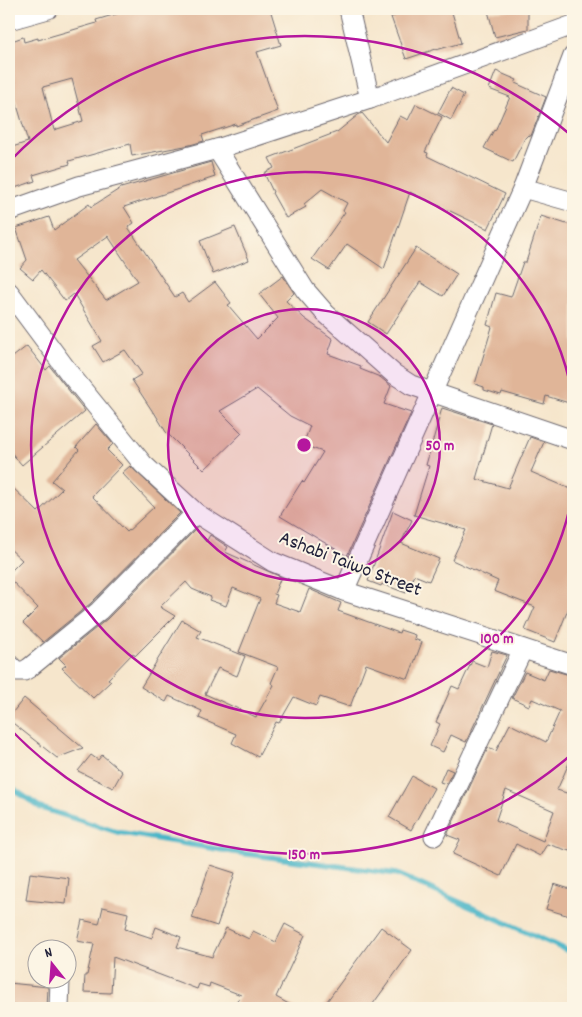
<svg xmlns="http://www.w3.org/2000/svg" width="582" height="1017" viewBox="0 0 582 1017" font-family="Dekko,sans-serif">
  <rect width="100%" height="100%" fill="#fcf5e5"/>
  <filter id="ink" filterUnits="userSpaceOnUse"><feTurbulence type="fractalNoise" baseFrequency=".02" numOctaves="2"/><feDisplacementMap in="SourceGraphic" scale="10" xChannelSelector="R" yChannelSelector="G"/><feConvolveMatrix kernelMatrix="1 2 1 2 8 2 1 2 1" color-interpolation-filters="sRGB"/></filter>
  <filter id="wash" filterUnits="userSpaceOnUse"><feTurbulence type="fractalNoise" baseFrequency=".0096" numOctaves="4" result="noise"/><feDisplacementMap in="SourceGraphic" scale="20" xChannelSelector="R" yChannelSelector="G"/><feGaussianBlur stdDeviation="1.12" result="paint"/><feColorMatrix in="noise" values="0 0 0 0 0 0 0 0 0 0 0 0 0 0 0 0 0 1.4 0 .05"/><feComposite in="paint" operator="in"/></filter>
  <g filter="url(#wash)">
    <rect width="100%" height="100%" fill="#f6e6cc"/>
    <g fill="none" stroke-linecap="round" stroke-linejoin="round">
      <path stroke="#4bb6c8" stroke-width="5.5" d="M9 786 41 808 117 832 240 853 397 874 573 953"/>
    </g>
    <g id="blocks">
      <g fill="#e0b598" fill-rule="evenodd">
        <path d="M133 9H270L281 45 257 52 278 111 236 126V124L202 135 204 141 190 145 132 156 130 144 69 161 70 164 33 175 35 181 9 190V148L28 142 9 78V42L23 37 24 42 38 38V40L97 23 96 20ZM72 79 83 121 54 130 43 87Z"/>
        <path d="M415 9H451L461 43 436 50V49L406 59 391 17Z"/>
        <path d="M528 10V29L495 37 488 11Z"/>
        <path d="M496 71 517 80 515 83 546 97 531 136 528 135 525 138 513 162 484 148 494 130 495 131 510 97 489 89Z"/>
        <path d="M451 88 464 95 451 120 438 113Z"/>
        <path d="M416 104 442 117 425 152 428 153 427 156 505 194 488 229 410 192 384 269 347 244 329 270 312 259 345 212 343 211 347 203 322 189 304 204 306 207 286 218 272 193 273 192 264 173 274 168 269 158 337 132 358 115 362 113 386 142 400 116 408 120Z"/>
        <path d="M211 162 215 177 124 207 134 223 128 227 175 297 182 293 188 302 215 282 231 303 228 305 257 339 278 318 259 294 283 276 294 293 286 301 304 318 333 339 328 354 361 366 360 369 380 377 391 386 384 404 411 413 347 556 280 516 302 481 304 483 323 452 303 445 310 426 290 416 257 389 220 411 242 433 204 470 166 432 154 412H153L132 380 142 374 125 350 103 362 93 346 102 341 74 294 65 301 41 270 33 279 20 268 27 260 16 228 49 217 54 230 89 204 91 207 121 188ZM108 236 138 281 106 300 74 260Z"/>
        <path d="M541 216 573 226V390L569 403 546 396 544 404 502 392 501 395 484 390V387L475 384 492 327 487 325 496 293 511 297 523 262H526Z"/>
        <path d="M235 227 249 260 213 274 200 241Z"/>
        <path d="M416 248 457 274 443 296 420 282 386 334 368 322Z"/>
        <path d="M27 346 46 370 50 366 52 369 85 411 22 465 9 450V360Z"/>
        <path d="M442 408 492 424 476 479 508 488 530 437 544 442 531 472 573 490V597L555 642 525 630 535 607 494 591 498 581 452 560 466 530 414 515 429 466 426 465Z"/>
        <path d="M96 424 113 444 107 450 122 465 92 496 127 532 154 507 122 473 130 466 180 513 91 603 43 642 23 623 38 608 9 578V573L22 560 9 548V484L38 512 62 489 52 481 79 450 76 447Z"/>
        <path d="M393 511 412 520 401 543 439 559 429 581 414 575 406 593 382 584 381 586 368 581Z"/>
        <path d="M195 530 206 542 210 535 228 547 225 552 281 577 274 594 277 595 274 603 300 612 309 589 341 603 338 611 399 633 400 630 415 635 414 639 422 642 408 679 366 664 350 707 320 697 316 706 294 697 279 723 276 722 258 757 232 743 236 734 199 718 202 711 169 696 166 702 141 687 182 620 201 631 197 637 245 656 237 676 218 668 205 694 256 717 274 685 271 683 278 667 239 652 260 599 233 588 226 606 209 600 211 597 192 589 186 582 160 607 175 616 135 656 133 653 108 679 111 681 93 698 62 668 66 665 59 658 107 619Z"/>
        <path d="M492 651 507 655 466 742 451 735 443 752 430 746 440 724 436 722 452 686 459 689 472 661 487 667Z"/>
        <path d="M549 669 573 676V754L557 790 573 795V852L547 844 540 856 516 844 501 876 453 854 460 840 447 835 488 748 496 751 510 724 546 742 560 711 532 699 529 706 512 698 525 672 544 680ZM506 790 554 811 543 841 496 820Z"/>
        <path d="M24 698 83 748 57 758 9 720V717Z"/>
        <path d="M91 755 98 760 102 755 122 772 113 788 78 771Z"/>
        <path d="M446 768 453 771 446 784 440 782Z"/>
        <path d="M412 776 434 788 411 830 389 817Z"/>
        <path d="M210 865 235 873 217 926 192 918Z"/>
        <path d="M30 873 69 878 66 904 26 900Z"/>
        <path d="M554 884 573 890V917L546 909Z"/>
        <path d="M103 907 128 913 125 929 152 938 156 927 181 937 177 947 212 957 226 928 249 939 253 931 276 942 285 924 305 935 276 997 296 1008H246L236 1003 241 995 210 983 209 987 199 984 197 989 113 957 111 993 84 992 85 975H87L94 944 77 941 82 920 99 924Z"/>
        <path d="M381 927 412 950 370 1008H322Z"/>
        <path d="M9 983 48 987 47 1008 9 1005Z"/>
      </g>
    </g>
  </g>
  <g filter="url(#ink)">
    <use href="#blocks" fill-opacity="0" stroke="#6c676e" stroke-width="1"/>
    <g fill="none" stroke-linecap="round" stroke-linejoin="round">
      <g stroke="#6c676e" stroke-width="21">
        <g id="minor">
          <path d="M349 9 370 99"/>
          <path d="M9 20 48 9"/>
          <path d="M573 56 523 188 573 202"/>
          <path d="M217 149 305 290 325 313 394 374 411 385 573 440"/>
          <path d="M9 211 79 186 217 149 370 99 573 25"/>
          <path d="M9 292 70 374 143 464 196 513 273 562 344 591 573 665"/>
          <path d="M344 591 523 188"/>
          <path d="M9 664 16 671H24L29 668 99 611 196 513"/>
          <path d="M434 836 523 649"/>
          <path d="M59 1008 60 980"/>
        </g>
      </g>
      <use href="#minor" stroke="#fff" stroke-width="19"/>
    </g>
  </g>
  <circle cx="304" cy="445" r="136" fill="#b5179e" fill-opacity=".12"/>
  <g fill="none" stroke="#b5179e" stroke-width="2.5">
    <circle cx="304" cy="445" r="136"/>
    <path d="M573 492A273 273 0 1 1 573 398"/>
    <path d="M572 754A409 409 0 0 1 10 729M10 161A409 409 0 0 1 572 136"/>
  </g>
  <g text-anchor="middle" dominant-baseline="central" stroke-width="4" stroke-linejoin="round" paint-order="stroke">
    <g font-size="20" fill="#22223b" stroke="#fcf5e5">
      <text transform="translate(350 565) rotate(21)">Ashabi Taiwo Street</text>
    </g>
  </g>
  <circle cx="304" cy="445" r="8" fill="#b5179e" stroke="#fcf5e5" stroke-width="2.5"/>
  <g font-size="15" text-anchor="middle" font-weight="bold" fill="#b5179e" stroke="#fcf5e5" stroke-width="4" stroke-linejoin="round" paint-order="stroke">
    <text x="440" y="450">50 m</text>
    <text x="497" y="643">100 m</text>
    <text x="304" y="859">150 m</text>
  </g>
  <rect width="582" height="1017" fill="none" stroke="#fcf5e5" stroke-width="30"/>
  <g transform="translate(52 964) rotate(343)"><circle r="24" fill="#fcf5e5" stroke="#a5a1a1"/>
  <path d="M0-4L9 19L0 12L-9 19Z" fill="#b5179e"/>
  <text y="-8" font-size="14" font-weight="bold" text-anchor="middle" fill="#22223b">N</text>
  </g>
</svg>
